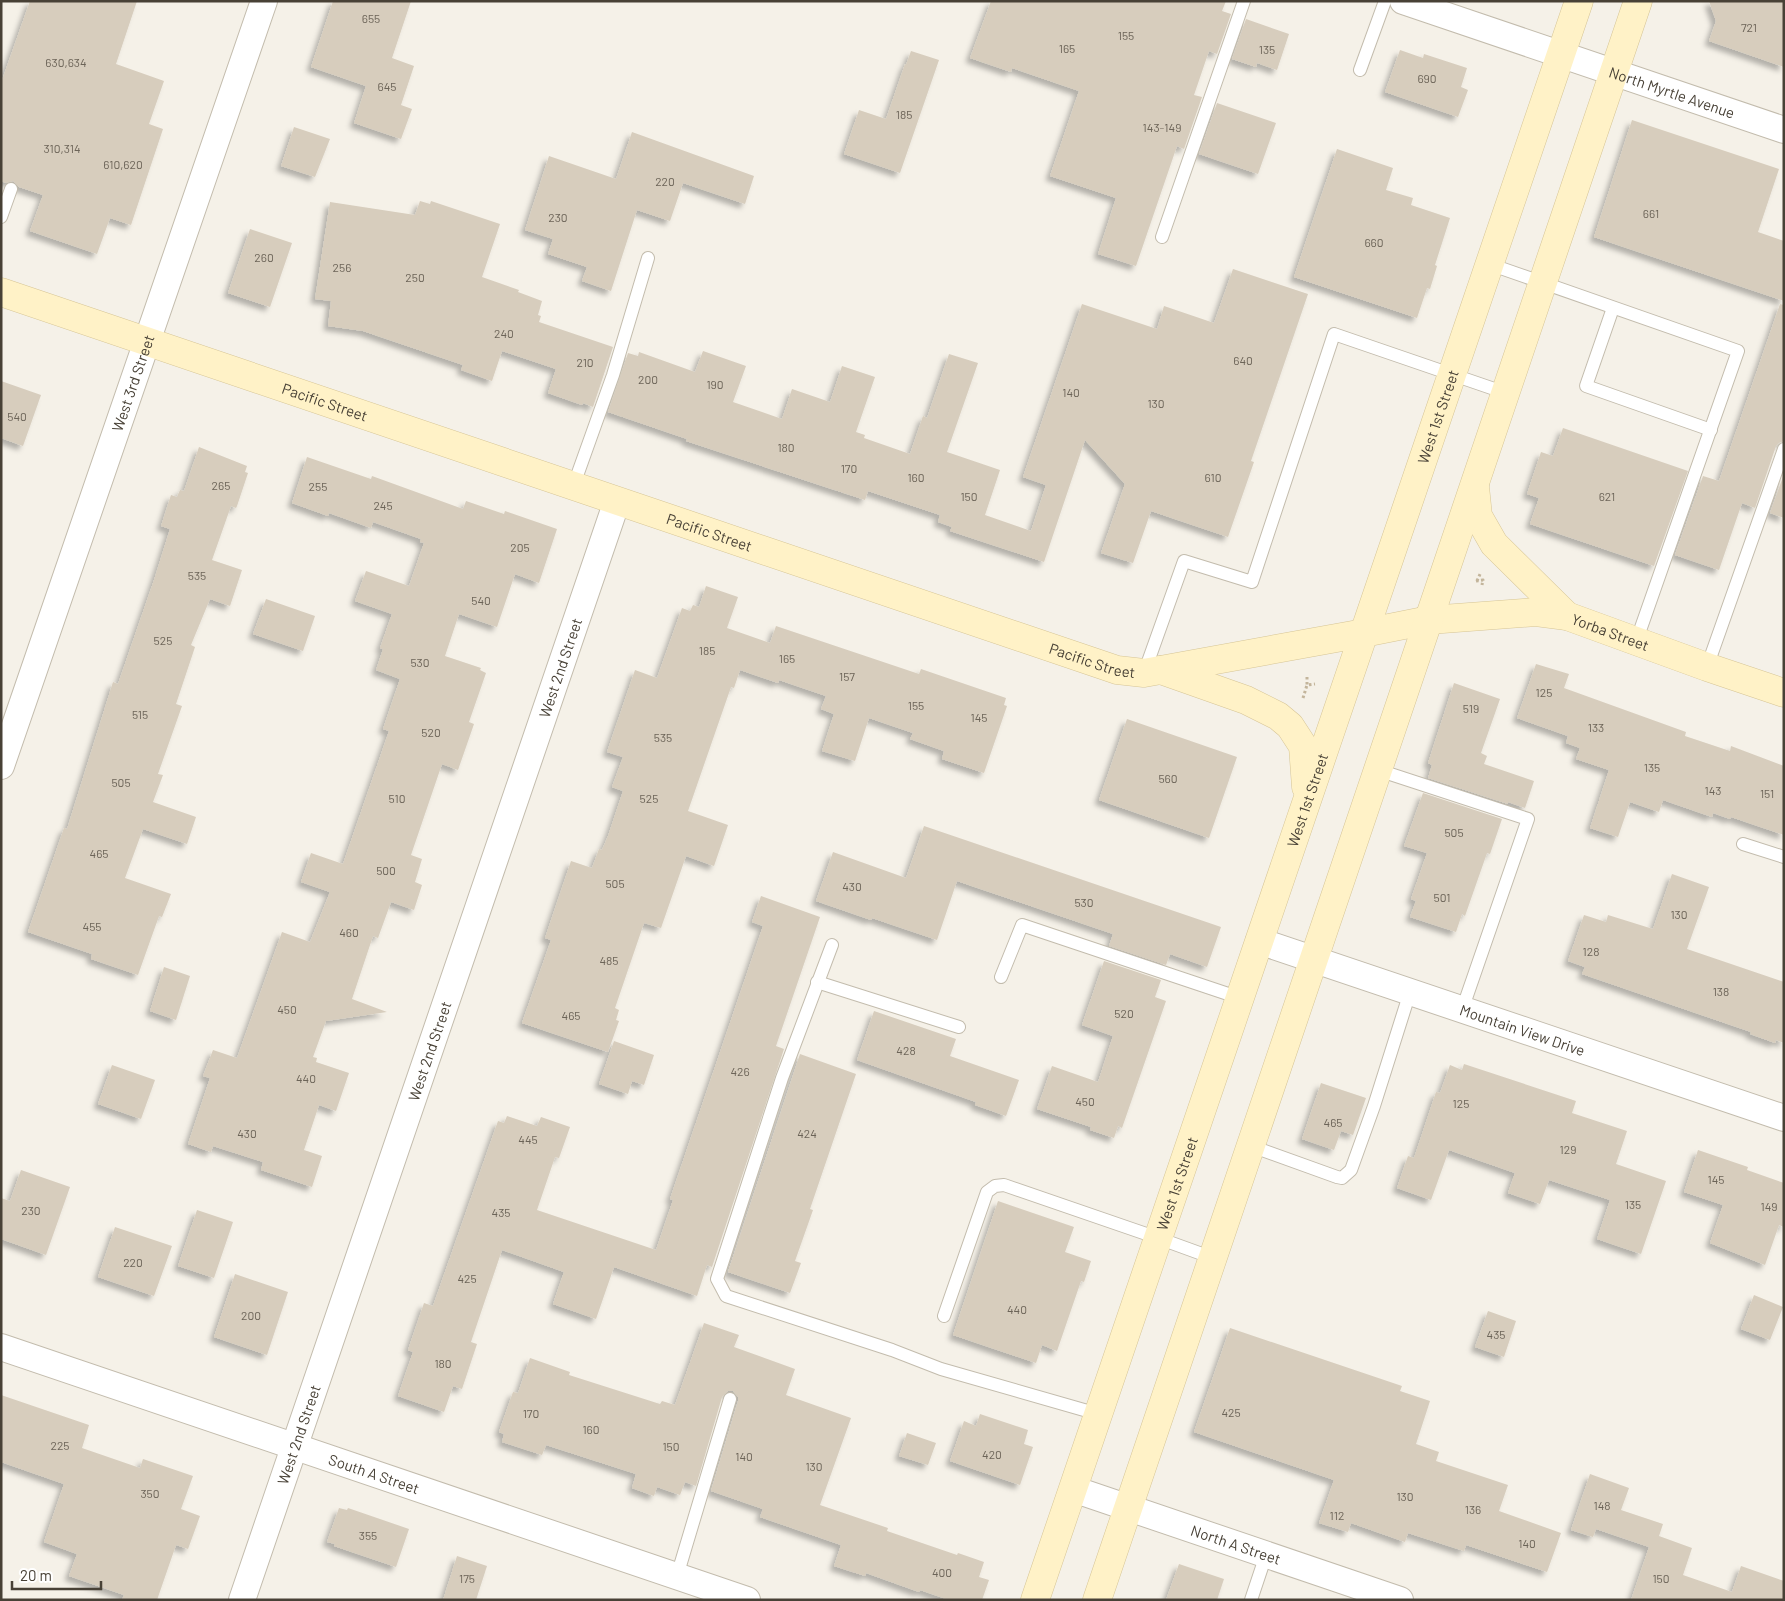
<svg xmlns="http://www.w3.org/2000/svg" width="1785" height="1601" viewBox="0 0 1785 1601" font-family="Barlow,sans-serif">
  <defs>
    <filter id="shadow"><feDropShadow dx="-4.5" dy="4.5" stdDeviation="2.5" flood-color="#0004"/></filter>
  </defs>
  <rect width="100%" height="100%" fill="#f5f1e8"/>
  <g fill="#d7cdbd" filter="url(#shadow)">
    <path d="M30 1H137L116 64 164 81 149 124 163 129 131 225 110 218 97 254 30 231 43 195 19 187 13 181 6 183 1 181V83Z"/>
    <path d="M333 1H411L392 58 414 66 401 105 412 109 401 139 354 123 366 86 311 67Z"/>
    <path d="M991 1H1226L1222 11 1231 14 1217 54 1209 51 1194 95 1202 97 1184 149 1177 146 1136 266 1098 254 1116 198 1050 176 1079 91 1012 68 1011 72 970 58Z"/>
    <path d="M1709 1H1784V67L1709 41 1716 21Z"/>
    <path d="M1246 19 1289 34 1277 70 1257 63 1256 67 1232 59Z"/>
    <path d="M1400 50 1423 58 1424 54 1467 68 1461 87 1468 90 1458 117 1385 92Z"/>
    <path d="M911 51 939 60 900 173 844 154 859 110 886 119 905 64 906 65Z"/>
    <path d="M1217 103 1276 123 1258 174 1199 154Z"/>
    <path d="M1632 120 1779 169 1758 232 1784 241V301L1594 237Z"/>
    <path d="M294 127 330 139 315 177 281 166Z"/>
    <path d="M632 132 754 176 745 204 683 183 670 221 637 210 611 291 582 281 587 267 548 254 553 239 525 230 549 156 616 179Z"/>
    <path d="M1337 149 1393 168 1386 190 1413 198 1411 205 1450 218 1435 265 1437 266 1430 289 1427 288 1417 318 1294 277Z"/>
    <path d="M420 201 430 204 431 201 500 224 482 277 519 290 518 292 542 301 538 315 541 316 539 322 613 347 593 407 583 403 582 405 548 393 556 369 502 351 492 381 461 370 463 365 363 331 328 326 331 301 315 299 330 202 415 215Z"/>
    <path d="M250 229 292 243 270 307 228 293Z"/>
    <path d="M1233 269 1308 294 1251 461 1254 462 1228 537 1151 511 1133 563 1101 553 1125 484 1085 440 1044 562 950 531 952 527 938 522 940 515 868 491 865 500 686 441 687 439 608 412 628 353 638 356 639 352 695 372 703 351 746 366 733 402 782 419 792 389 830 402 842 366 875 377 856 432 865 435 864 438 910 454 923 416 927 418 949 354 978 363 947 452 1000 470 985 515 1031 531 1046 485 1023 477 1082 304 1157 329 1164 306 1214 323Z"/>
    <path d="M1780 304 1784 305V441L1779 443 1776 446 1755 508 1742 503 1719 570 1675 555 1703 476 1719 481Z"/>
    <path d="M1 381 41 395 23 446 1 438Z"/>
    <path d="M1563 428 1688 471 1654 566 1530 524 1539 498 1527 494 1541 452 1553 456Z"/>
    <path d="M199 447 247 466 245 472 248 473 237 506 236 508 231 506 212 560 242 570 230 606 210 599 191 645 195 647 176 704 182 706 158 774 163 775 153 802 196 817 187 844 143 829 125 878 171 894 162 917 159 916 138 975 91 959 92 954 28 932 64 828 67 829 113 682 118 684 154 580 170 529 161 526 171 495 177 497 180 490 184 491Z"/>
    <path d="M307 457 371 479 372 476 463 509 466 501 504 514 505 511 557 529 539 583 515 574 497 627 459 614 445 656 481 668 480 670 486 673 469 722 474 724 458 770 442 764 411 855 422 859 415 882 422 885 414 910 391 902 378 938 373 936 352 999 387 1012 326 1021 313 1057 317 1058 316 1062 349 1073 336 1111 319 1105 304 1150 322 1156 312 1187 261 1170 263 1162 213 1146 211 1152 188 1144 210 1078 203 1076 213 1050 237 1058 282 932 310 942 330 892 301 882 311 853 343 864 389 731 383 729 400 679 376 670 383 649 380 648 392 614 355 601 366 571 409 586 424 543 420 542 421 539 373 522 371 528 329 513 328 516 292 503Z"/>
    <path d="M1784 474V518L1770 513Z"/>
    <path d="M706 586 738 597 727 628 770 643 776 626 919 674 921 669 1006 698 1004 705 1007 706 984 773 942 759 944 751 910 739 913 733 869 718 855 761 822 751 834 714 821 709 826 696 779 680 778 683 740 670 734 688 731 687 688 811 728 825 714 866 686 856 661 928 644 923 615 1008 619 1010 616 1020 619 1021 608 1052 522 1023 551 940 545 938 571 861 592 868 599 849 602 850 608 836 623 791 612 787 623 757 607 752 635 670 657 678 682 608 690 611 693 605 699 607Z"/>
    <path d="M266 599 315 616 303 651 253 634Z"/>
    <path d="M1536 664 1569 674 1564 688 1686 732 1685 736 1730 751 1731 746 1784 766V835L1731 817 1730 819 1713 813 1712 817 1663 800 1659 812 1630 802 1618 837 1590 828 1609 770 1576 759 1580 748 1566 743 1568 736 1517 718Z"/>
    <path d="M1454 683 1500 699 1481 753 1487 756 1484 764 1534 781 1525 808 1508 802V804L1428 778 1432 765 1428 763Z"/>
    <path d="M1127 719 1237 757 1209 838 1099 800Z"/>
    <path d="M1423 793 1502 819 1490 854 1487 853 1465 916 1462 914 1456 932 1410 917 1416 901 1411 899 1427 853 1404 846Z"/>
    <path d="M924 826 1221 927 1207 967 1170 954 1166 965 1109 946 1113 934 957 881 937 940 872 918 871 920 816 901 833 852 906 878Z"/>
    <path d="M1672 874 1709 887 1687 949 1784 982V1043L1776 1040 1775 1043 1750 1034 1751 1032 1582 974 1585 967 1568 961 1584 915 1606 922 1608 915 1653 929Z"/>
    <path d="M761 896 820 917 776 1046 784 1049 712 1267 707 1265 697 1296 614 1267 596 1319 553 1304 564 1272 502 1250 471 1342 477 1344 462 1389 453 1386 444 1412 398 1396 413 1352 408 1350 424 1303 433 1306 498 1121 504 1123 507 1116 537 1126 541 1117 570 1127 559 1158 555 1157 537 1210 656 1250 673 1200 670 1199 763 926 752 922Z"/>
    <path d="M1104 961 1161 980 1155 997 1166 1001 1122 1128 1118 1126 1114 1138 1090 1130 1091 1127 1037 1109 1052 1066 1098 1082 1113 1036 1082 1025Z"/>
    <path d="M164 967 190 976 176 1020 150 1011Z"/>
    <path d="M874 1011 956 1039 950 1056 1019 1080 1006 1116 975 1105 976 1102 857 1060Z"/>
    <path d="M614 1041 654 1055 644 1085 632 1081 628 1094 599 1084Z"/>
    <path d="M800 1054 856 1074 810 1209 813 1210 795 1261 801 1263 790 1293 728 1272Z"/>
    <path d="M1464 1064 1576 1101 1572 1113 1627 1131 1616 1164 1666 1181 1641 1254 1597 1239 1610 1200 1549 1180 1540 1204 1508 1193 1515 1173 1449 1150 1431 1200 1397 1188 1408 1156 1414 1158 1436 1092 1440 1093 1450 1065 1462 1070Z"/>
    <path d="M112 1065 155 1080 141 1119 98 1104Z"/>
    <path d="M1321 1083 1366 1098 1353 1135 1341 1131 1334 1150 1302 1139Z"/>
    <path d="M1698 1150 1748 1167 1747 1170 1784 1183V1227L1779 1225 1765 1265 1710 1243 1723 1205 1684 1192Z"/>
    <path d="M21 1170 70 1187 46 1255 1 1239V1198L10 1201Z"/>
    <path d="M998 1201 1074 1227 1065 1252 1091 1261 1084 1282 1081 1281 1057 1351 1042 1345 1036 1363 953 1335Z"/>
    <path d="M197 1210 233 1222 214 1278 178 1266Z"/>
    <path d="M115 1227 172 1246 154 1296 98 1277Z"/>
    <path d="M235 1274 288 1292 267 1355 214 1337Z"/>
    <path d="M1754 1295 1783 1307 1770 1340 1741 1329Z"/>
    <path d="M1488 1311 1516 1321 1504 1357 1475 1347Z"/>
    <path d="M704 1323 739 1335 734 1347 795 1369 786 1395 851 1418 820 1505 888 1528 887 1531 957 1555 958 1553 984 1562 979 1577 989 1580 982 1600H949L920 1590 919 1592 866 1573 865 1576 834 1566 841 1545 760 1517 763 1509 711 1491 738 1401V1397L733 1391H728L722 1397 696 1486 685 1482 680 1495 657 1487 654 1496 632 1488 636 1474 546 1445 542 1455 502 1442 504 1434 499 1432 513 1392 518 1393 530 1358 570 1372 569 1375 660 1404 662 1401 675 1405Z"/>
    <path d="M1230 1328 1402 1386 1400 1391 1430 1401 1416 1444 1439 1452 1436 1461 1508 1485 1499 1511 1561 1533 1547 1572 1466 1545 1464 1551 1408 1533 1405 1542 1351 1523 1348 1532 1319 1523 1334 1480 1194 1432Z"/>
    <path d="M1 1395 89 1425 82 1448 140 1468 143 1459 193 1476 181 1509 200 1516 188 1549 176 1545 157 1600H122L124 1595 69 1576 77 1554 44 1542 64 1484 1 1462Z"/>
    <path d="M980 1414 1028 1430 1024 1444 1033 1447 1020 1485 950 1461 964 1421 976 1426Z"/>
    <path d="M907 1433 936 1443 928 1465 899 1456Z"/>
    <path d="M1590 1474 1629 1488 1621 1510 1663 1524 1659 1536 1692 1548 1683 1575 1732 1592 1741 1566 1784 1581V1600H1631L1649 1547 1596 1529 1593 1537 1571 1530Z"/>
    <path d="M339 1508 347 1510 348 1508 409 1529 396 1567 334 1546 335 1544 327 1542Z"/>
    <path d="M457 1556 487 1566 476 1600H443Z"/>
    <path d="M1179 1564 1224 1579 1217 1600H1166Z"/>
  </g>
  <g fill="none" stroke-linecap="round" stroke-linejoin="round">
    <g stroke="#c3bcad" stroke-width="14">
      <g id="lane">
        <path d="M1360 70 1385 1"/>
        <path d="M1 217 11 189"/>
        <path d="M1162 237 1244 1"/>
        <path d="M1489 264 1738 351 1636 642"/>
        <path d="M1613 308 1586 386 1711 430"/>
        <path d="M573 487 613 375 648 258"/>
        <path d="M1707 667 1784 449"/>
        <path d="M1144 673 1184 561 1252 582 1334 334 1506 393"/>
        <path d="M1378 770 1528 819 1462 1010"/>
        <path d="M1743 844 1784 857"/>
        <path d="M832 945 782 1078 717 1279 726 1296 892 1350 941 1369 1098 1414"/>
        <path d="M1001 977 1022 925 1240 998"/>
        <path d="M817 982 959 1027"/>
        <path d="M1251 1146 1337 1177 1342 1178 1351 1170 1374 1106 1410 992"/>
        <path d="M944 1316 987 1192 995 1186 1004 1185 1158 1238 1213 1258"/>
        <path d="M677 1576 730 1399"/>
        <path d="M1251 1600 1266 1555"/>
      </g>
    </g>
    <g stroke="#c3bcad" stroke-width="28">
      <g id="street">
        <path id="s1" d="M1403 1 1784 130"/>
        <path id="s2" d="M1 766 264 1"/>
        <path id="s3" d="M1259 941 1784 1118"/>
        <path id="s4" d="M1 1347 747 1600"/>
        <path id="s5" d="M1073 1489 1400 1600"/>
        <path id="s6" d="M242 1600 617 501"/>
      </g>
    </g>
    <g stroke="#d6c596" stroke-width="29">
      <g id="secondary">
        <path id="s7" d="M1 292 1117 670 1144 673 1364 633 1429 620 1536 612 1567 616 1707 667 1784 693"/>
        <path d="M1475 487 1478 516 1494 544 1567 616"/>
        <path d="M1161 670 1246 700 1278 716 1290 726 1303 746 1306 787"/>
        <path id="s8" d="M1035 1600 1579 1"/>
        <path d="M1097 1600 1638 1"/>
      </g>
    </g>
    <g stroke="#c3b59b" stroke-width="3" stroke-dasharray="2.5 2.5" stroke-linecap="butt">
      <path d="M1476 581 1483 580 1482 585"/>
      <path d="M1477 581 1481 572"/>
      <path d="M1307 677V685L1315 684"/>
      <path d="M1303 698 1307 685"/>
    </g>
    <use href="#lane" stroke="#fff" stroke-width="12"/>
    <use href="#street" stroke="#fff" stroke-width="26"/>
    <use href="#secondary" stroke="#fff2c7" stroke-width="28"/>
  </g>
  <g text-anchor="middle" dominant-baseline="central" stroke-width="5" stroke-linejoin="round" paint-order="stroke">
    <g font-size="12" fill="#6c6458">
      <text x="371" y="18">655</text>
      <text x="1749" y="27">721</text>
      <text x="1126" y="35">155</text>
      <text x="1067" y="48">165</text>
      <text x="1267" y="49">135</text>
      <text x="66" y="62">630,634</text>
      <text x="1427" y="78">690</text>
      <text x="387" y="86">645</text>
      <text x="904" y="114">185</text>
      <text x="1162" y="127">143-149</text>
      <text x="62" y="148">310,314</text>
      <text x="123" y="164">610,620</text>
      <text x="665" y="181">220</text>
      <text x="1651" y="213">661</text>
      <text x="558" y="217">230</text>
      <text x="1374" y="242">660</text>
      <text x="264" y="257">260</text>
      <text x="342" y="267">256</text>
      <text x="415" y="277">250</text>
      <text x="504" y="333">240</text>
      <text x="1243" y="360">640</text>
      <text x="585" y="362">210</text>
      <text x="648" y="379">200</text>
      <text x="715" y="384">190</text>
      <text x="1071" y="392">140</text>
      <text x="1156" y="403">130</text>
      <text x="17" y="416">540</text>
      <text x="786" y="447">180</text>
      <text x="849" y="468">170</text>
      <text x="916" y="477">160</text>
      <text x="1213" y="477">610</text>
      <text x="221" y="485">265</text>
      <text x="318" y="486">255</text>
      <text x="969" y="496">150</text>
      <text x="1607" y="496">621</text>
      <text x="383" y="505">245</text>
      <text x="520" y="547">205</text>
      <text x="197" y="575">535</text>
      <text x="481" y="600">540</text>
      <text x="163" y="640">525</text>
      <text x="707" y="650">185</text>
      <text x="787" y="658">165</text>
      <text x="420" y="662">530</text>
      <text x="847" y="676">157</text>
      <text x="1544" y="692">125</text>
      <text x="916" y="705">155</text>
      <text x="1471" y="708">519</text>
      <text x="140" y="714">515</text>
      <text x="979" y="717">145</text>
      <text x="1596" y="727">133</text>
      <text x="431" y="732">520</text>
      <text x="663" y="737">535</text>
      <text x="1652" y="767">135</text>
      <text x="1168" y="778">560</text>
      <text x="121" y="782">505</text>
      <text x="1713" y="790">143</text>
      <text x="1767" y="793">151</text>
      <text x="397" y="798">510</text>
      <text x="649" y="798">525</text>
      <text x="1454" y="832">505</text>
      <text x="99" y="853">465</text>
      <text x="386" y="870">500</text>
      <text x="615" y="883">505</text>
      <text x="852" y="886">430</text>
      <text x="1442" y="897">501</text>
      <text x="1084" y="902">530</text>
      <text x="1679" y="914">130</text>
      <text x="92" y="926">455</text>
      <text x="349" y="932">460</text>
      <text x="1591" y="951">128</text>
      <text x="609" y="960">485</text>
      <text x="1721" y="991">138</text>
      <text x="287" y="1009">450</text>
      <text x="1124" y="1013">520</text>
      <text x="571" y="1015">465</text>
      <text x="906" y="1050">428</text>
      <text x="740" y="1071">426</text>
      <text x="306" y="1078">440</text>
      <text x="1085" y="1101">450</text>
      <text x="1461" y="1103">125</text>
      <text x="1333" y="1122">465</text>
      <text x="247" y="1133">430</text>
      <text x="807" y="1133">424</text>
      <text x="528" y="1139">445</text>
      <text x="1568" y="1149">129</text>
      <text x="1716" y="1179">145</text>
      <text x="1633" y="1204">135</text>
      <text x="1769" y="1206">149</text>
      <text x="31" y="1210">230</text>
      <text x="501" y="1212">435</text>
      <text x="133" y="1262">220</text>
      <text x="467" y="1278">425</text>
      <text x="1017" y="1309">440</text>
      <text x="251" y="1315">200</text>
      <text x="1496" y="1334">435</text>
      <text x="443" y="1363">180</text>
      <text x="1231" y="1412">425</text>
      <text x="531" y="1413">170</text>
      <text x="591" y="1429">160</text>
      <text x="60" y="1445">225</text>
      <text x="671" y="1446">150</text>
      <text x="992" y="1454">420</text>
      <text x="744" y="1456">140</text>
      <text x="814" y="1466">130</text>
      <text x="150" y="1493">350</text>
      <text x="1405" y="1496">130</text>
      <text x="1602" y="1505">148</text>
      <text x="1473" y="1509">136</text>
      <text x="1337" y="1515">112</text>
      <text x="368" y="1535">355</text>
      <text x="1527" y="1543">140</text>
      <text x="942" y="1572">400</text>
      <text x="467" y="1578">175</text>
      <text x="1661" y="1578">150</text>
    </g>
    <g font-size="15" fill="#484136" stroke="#fff">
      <text stroke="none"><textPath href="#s1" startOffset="284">North Myrtle Avenue</textPath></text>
      <text stroke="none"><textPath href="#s2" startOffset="405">West 3rd Street</textPath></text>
      <text stroke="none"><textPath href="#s7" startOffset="342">Pacific Street</textPath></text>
      <text stroke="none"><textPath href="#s8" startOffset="1250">West 1st Street</textPath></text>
      <text stroke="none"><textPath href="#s7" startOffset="748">Pacific Street</textPath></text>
      <text stroke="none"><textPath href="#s7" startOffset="1680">Yorba Street</textPath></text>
      <text stroke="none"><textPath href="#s7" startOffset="1152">Pacific Street</textPath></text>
      <text stroke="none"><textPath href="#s6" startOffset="985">West 2nd Street</textPath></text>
      <text stroke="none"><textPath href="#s8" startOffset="845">West 1st Street</textPath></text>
      <text stroke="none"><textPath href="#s3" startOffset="278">Mountain View Drive</textPath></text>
      <text stroke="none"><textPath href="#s6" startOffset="580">West 2nd Street</textPath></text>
      <text stroke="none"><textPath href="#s8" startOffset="440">West 1st Street</textPath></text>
      <text stroke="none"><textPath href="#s6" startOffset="175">West 2nd Street</textPath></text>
      <text stroke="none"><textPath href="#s4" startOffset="394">South A Street</textPath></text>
      <text stroke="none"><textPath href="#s5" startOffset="172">North A Street</textPath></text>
    </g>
  </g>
  <rect width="1785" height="1601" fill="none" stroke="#484136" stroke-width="5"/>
  <path d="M12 1581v8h89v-8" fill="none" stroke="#484136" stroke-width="2.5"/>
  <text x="20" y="1581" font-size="15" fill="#484136" stroke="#ffffff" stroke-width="4" paint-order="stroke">20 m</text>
</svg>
